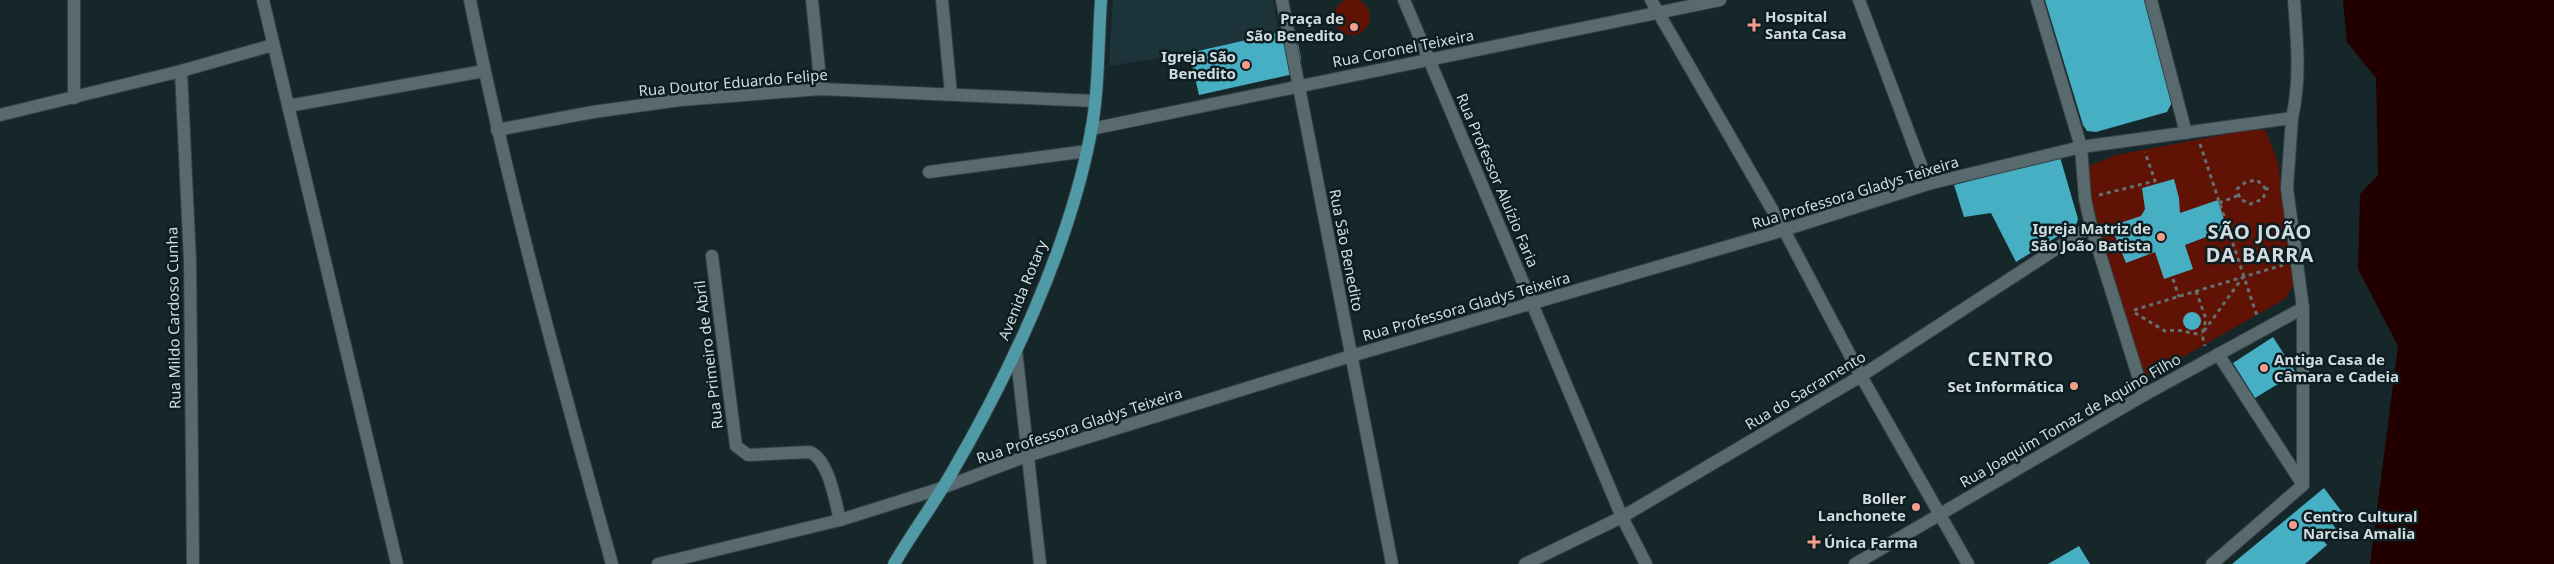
<svg xmlns="http://www.w3.org/2000/svg" width="2554" height="564" viewBox="0 0 2554 564" font-family="'Noto Sans',sans-serif">
  <rect width="100%" height="100%" fill="#16272a"/>
  <path fill="#1c343a" d="M1113 0H1273L1279 33 1189 53 1109 66Z"/>
  <g fill="#601305">
    <circle cx="1352" cy="17" r="18"/>
    <path d="M2254 129 2266 131 2278 163 2285 215 2293 286 2285 299 2149 376 2141 372 2082 169 2116 155Z"/>
  </g>
  <path fill="#230000" d="M2343 0H2554V564H2370L2398 346 2358 269 2360 194 2378 175 2376 78 2347 42Z"/>
  <g fill="#46afc3">
    <path d="M2045 0H2151L2176 95 2167 112 2096 132 2087 131 2083 125Z"/>
    <path d="M1295 29 1301 58 1298 73 1199 95 1189 53Z"/>
    <path d="M2060 157 2078 219 2076 225 2016 262 1991 213 1964 217 1954 185Z"/>
    <path d="M2174 179 2179 198 2180 213 2218 200 2227 229 2185 245 2193 269 2164 279 2155 252 2126 263 2111 226 2141 216 2145 209 2142 188Z"/>
    <circle cx="2192" cy="321" r="9"/>
    <path d="M2273 337 2296 373 2255 398 2233 363Z"/>
    <path d="M2324 488 2342 512 2330 521 2337 530 2323 540 2327 545 2305 564H2232Z"/>
    <path d="M2079 546 2090 564H2048Z"/>
  </g>
  <g fill="none" stroke-linecap="round" stroke-linejoin="round">
    <g stroke="#344144" stroke-width="14">
      <g id="street">
        <path d="M74 0V98"/>
        <path d="M263 0 397 564"/>
        <path d="M470 0C508 190 560 377 612 564"/>
        <path d="M812 0 821 89"/>
        <path d="M942 0 951 94"/>
        <path d="M1282 0 1392 564"/>
        <path d="M1404 0 1622 517 1646 564"/>
        <path d="M1651 0 1784 230 1861 376 1968 564"/>
        <path d="M1859 0 1928 184"/>
        <path d="M2151 0 2186 133"/>
        <path d="M181 71 190 261 193 564"/>
        <path d="M288 106 484 71"/>
        <path d="M0 115 181 71 273 45"/>
        <path d="M2292 118C2301 79 2297 40 2294 0"/>
        <path d="M1091 129 1720 0"/>
        <path d="M497 130 593 112 680 100 821 89 1095 101"/>
        <path d="M2081 147 2085 199 2091 226 2144 395"/>
        <path d="M929 172 1087 151"/>
        <path d="M712 256 736 446 748 455 810 452C829 460 835 501 840 520"/>
        <path d="M1016 350 1040 564"/>
        <path d="M2218 354 2303 485"/>
        <path d="M658 564 840 520 942 488"/>
        <path d="M1525 564 1622 517 1861 376 2091 226"/>
      </g>
    </g>
    <g stroke="#344144" stroke-width="14">
      <g id="secondary">
        <path d="M2037 0 2081 147"/>
        <path d="M942 488 1027 456 1351 356 1784 230 1928 184 2081 147 2292 118 2287 188 2303 308V485L2212 564"/>
        <path d="M1855 564 2144 395 2303 308"/>
      </g>
    </g>
    <g stroke="#344144" stroke-width="14">
      <path id="primary" d="M894 564C912 533 933 505 951 474 1010 373 1069 248 1091 132 1099 89 1098 44 1101 0"/>
    </g>
    <g stroke="#637174" stroke-width="3" stroke-dasharray="4 4" stroke-linecap="butt">
      <path d="M2200 144 2257 316"/>
      <path d="M2266 189 2257 180 2246 182 2237 189 2240 199 2250 204 2263 199 2266 189 2272 188"/>
      <path d="M2099 195 2155 181 2145 152"/>
      <path d="M2219 203 2239 195"/>
      <path d="M2173 279 2179 297"/>
      <path d="M2196 291 2206 319 2202 335 2205 346"/>
      <path d="M2134 310 2283 265"/>
      <path d="M2135 313 2165 331 2177 330 2202 335"/>
      <path d="M2204 331 2243 277"/>
    </g>
    <use href="#street" stroke="#586a6e" stroke-width="12"/>
    <use href="#secondary" stroke="#586a6e" stroke-width="12"/>
    <use href="#primary" stroke="#5099a7" stroke-width="12"/>
  </g>
  <g fill="#f49d8b" stroke="#0d1d21" stroke-width="2">
    <path d="M1751.5 17.5h5v5h5v5h-5v5h-5v-5h-5v-5h5z"/>
    <circle cx="1354" cy="27" r="5"/>
    <circle cx="1246" cy="65" r="5"/>
    <circle cx="2161" cy="237" r="5"/>
    <circle cx="2264" cy="368" r="5"/>
    <circle cx="2074" cy="386" r="5"/>
    <circle cx="1916" cy="507" r="5"/>
    <circle cx="2293" cy="525" r="5"/>
    <path d="M1811.5 534.5h5v5h5v5h-5v5h-5v-5h-5v-5h5z"/>
  </g>
  <g text-anchor="middle" dominant-baseline="central" stroke-width="5" stroke-linejoin="round" paint-order="stroke">
    <g font-size="15" font-weight="bold" fill="#d2dcdf" stroke="#0d1d21" text-anchor="end">
      <text x="1765" y="16" text-anchor="start">Hospital<tspan x="1765" dy="17">Santa Casa</tspan></text>
      <text x="1344" y="18">Praça de<tspan x="1344" dy="17">São Benedito</tspan></text>
      <text x="1236" y="56">Igreja São<tspan x="1236" dy="17">Benedito</tspan></text>
      <text x="2151" y="228">Igreja Matriz de<tspan x="2151" dy="17">São João Batista</tspan></text>
      <text x="2274" y="359" text-anchor="start">Antiga Casa de<tspan x="2274" dy="17">Câmara e Cadeia</tspan></text>
      <text x="2064" y="386">Set Informática</text>
      <text x="1906" y="498">Boller<tspan x="1906" dy="17">Lanchonete</tspan></text>
      <text x="2303" y="516" text-anchor="start">Centro Cultural<tspan x="2303" dy="17">Narcisa Amalia</tspan></text>
      <text x="1824" y="542" text-anchor="start">Única Farma</text>
    </g>
    <g font-size="15" fill="#d2dcdf" stroke="#0d1d21">
      <text transform="translate(1403 48) rotate(-11)">Rua Coronel Teixeira</text>
      <text transform="translate(733 82) rotate(-5)">Rua Doutor Eduardo Felipe</text>
      <text transform="translate(1498 180) rotate(67)">Rua Professor Aluízio Faria</text>
      <text transform="translate(1855 192) rotate(-17)">Rua Professora Gladys Teixeira</text>
      <text transform="translate(1347 250) rotate(79)">Rua São Benedito</text>
      <text transform="translate(1022 290) rotate(-68)">Avenida Rotary</text>
      <text transform="translate(1466 306) rotate(-16)">Rua Professora Gladys Teixeira</text>
      <text transform="translate(173 318) rotate(-91)">Rua Mildo Cardoso Cunha</text>
      <text transform="translate(708 355) rotate(-97)">Rua Primeiro de Abril</text>
      <text transform="translate(1805 390) rotate(-31)">Rua do Sacramento</text>
      <text transform="translate(2070 420) rotate(-30)">Rua Joaquim Tomaz de Aquino Filho</text>
      <text transform="translate(1079 425) rotate(-18)">Rua Professora Gladys Teixeira</text>
    </g>
    <g font-size="20" font-weight="bold" letter-spacing="1" fill="#d2dcdf" stroke="#0d1d21">
      <text x="2260" y="231">SÃO JOÃO<tspan x="2260" dy="23">DA BARRA</tspan></text>
      <text x="2011" y="358">CENTRO</text>
    </g>
  </g>
</svg>
